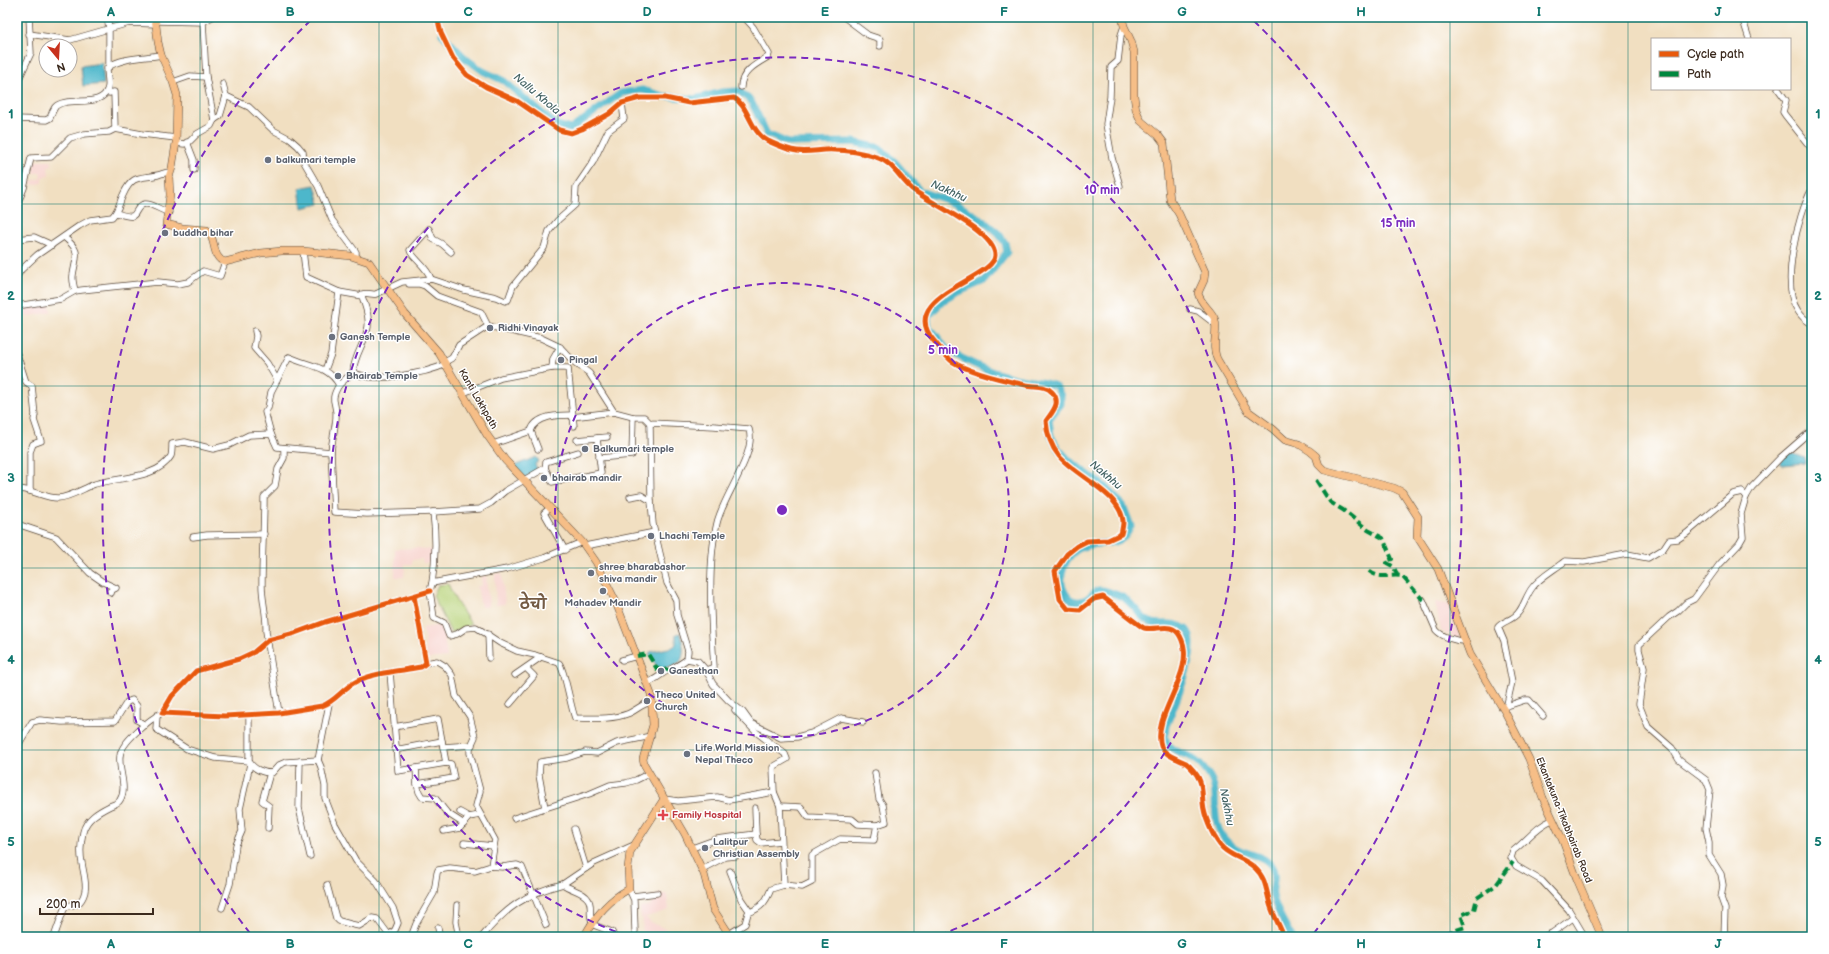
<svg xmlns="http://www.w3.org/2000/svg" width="1829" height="954" viewBox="0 0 1829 954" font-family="'Balsamiq Sans','Playpen Sans Deva',sans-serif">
  <rect width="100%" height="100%" fill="#fff"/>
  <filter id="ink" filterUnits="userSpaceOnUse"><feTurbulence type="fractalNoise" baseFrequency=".025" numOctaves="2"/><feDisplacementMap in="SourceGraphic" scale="8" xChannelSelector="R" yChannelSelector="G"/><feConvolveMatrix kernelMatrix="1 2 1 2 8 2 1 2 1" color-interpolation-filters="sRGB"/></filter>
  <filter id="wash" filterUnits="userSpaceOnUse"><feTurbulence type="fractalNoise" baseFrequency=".012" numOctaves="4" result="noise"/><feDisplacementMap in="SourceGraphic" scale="16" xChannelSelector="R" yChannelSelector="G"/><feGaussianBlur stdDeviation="0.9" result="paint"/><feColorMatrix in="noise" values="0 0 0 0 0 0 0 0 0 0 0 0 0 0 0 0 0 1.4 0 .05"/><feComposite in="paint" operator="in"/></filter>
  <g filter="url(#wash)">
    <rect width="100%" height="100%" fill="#f1dfc1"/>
    <g fill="#f7d0ca">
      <path d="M17 123H23V129L21 130V166H28V173H17Z"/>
      <path d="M34 161H51L52 165 48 167 49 176 42 177V183L32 185 31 181 40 179 41 173H34Z"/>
      <path d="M49 302 51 312 17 319V310Z"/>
      <path d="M418 548 434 550V563H423L422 559 412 560V564H405L404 577H395V549Z"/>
      <path d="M502 573 505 604 496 605 495 574Z"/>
      <path d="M481 576H486L489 606 486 607H481L477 586H482Z"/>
      <path d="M1435 602 1451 605 1461 641 1441 631Z"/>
      <path d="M442 625 447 657 427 659 423 628Z"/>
      <path d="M657 894H667L669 910 643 918H647L649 921 681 937H636L642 935 643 918H641L640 908 651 906 652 897 657 896Z"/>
    </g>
    <path fill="#b6d176" stroke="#787e4a" d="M448 584 456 601 471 624 451 633 433 596 438 585Z"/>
    <g fill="#4eb7cb" stroke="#447074">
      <path d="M102 63 104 84 83 86 81 66Z"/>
      <path d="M315 185 320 204 302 208 299 188Z"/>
      <path d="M1789 452 1805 458V463L1783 465 1780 463Z"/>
      <path d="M536 457 539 461 535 464 538 471 525 478 514 466Z"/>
      <path d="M680 633C687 655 684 670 658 668L649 654 650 652 673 647 676 644V634Z"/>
    </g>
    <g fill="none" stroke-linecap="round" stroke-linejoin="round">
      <path stroke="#4eb7cb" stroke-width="7" d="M442 34 465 58 483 71 504 81 556 125 571 129 621 93 642 90 664 96 695 99 722 92 739 91 751 101 767 134 788 143 853 142 880 148 895 162 920 191 955 203 981 219 999 234 1005 243 1007 252 984 281 959 292 942 302 928 316 929 328C939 334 940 346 951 352 969 363 989 372 1011 377 1026 381 1041 381 1056 386L1061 396V404L1049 419 1051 436 1058 448 1070 461 1104 486 1123 505 1131 526C1129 529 1128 533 1126 535 1112 553 1072 530 1062 574 1060 588 1068 606 1084 600 1090 598 1093 591 1099 590 1106 589 1115 594 1122 597 1133 602 1138 616 1148 621 1161 628 1172 619 1186 629 1203 643 1173 709 1166 726 1163 751 1173 748 1190 757 1197 761 1204 768 1208 774 1220 789 1212 810 1218 827 1230 860 1264 848 1273 869 1277 878 1271 888 1273 896 1276 911 1285 924 1292 937"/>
    </g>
  </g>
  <g filter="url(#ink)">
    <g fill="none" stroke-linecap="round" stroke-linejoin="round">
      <g stroke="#564536" stroke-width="7">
        <g id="minor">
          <path d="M107 17 109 28V67"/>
          <path d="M437 17 441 33 453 58 467 75 486 87 517 101 559 130 571 133 582 129 609 114 622 103 640 98H665L689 103 734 98C749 106 750 132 768 141 777 145 787 150 797 151 809 153 822 149 834 150 847 150 864 153 876 157 893 162 900 179 912 189 931 204 994 231 995 255 996 279 895 296 934 341 940 348 946 357 953 362 969 372 1007 381 1026 385 1035 387 1046 385 1052 392 1062 403 1052 412 1046 421 1047 433 1050 445 1059 456 1075 476 1120 493 1123 521 1123 525 1122 530 1121 534L1108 540 1087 541 1077 546 1067 554 1055 571 1060 599 1068 609 1080 610 1094 599 1103 597C1110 602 1139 626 1144 628 1157 631 1172 621 1180 636 1199 670 1151 714 1161 746 1164 755 1178 759 1186 763 1190 766 1197 774 1199 779 1203 787 1202 796 1203 803 1204 816 1212 835 1220 845 1229 857 1245 858 1255 868 1266 878 1266 890 1270 904 1273 915 1280 926 1284 937"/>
          <path d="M844 17 868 35 880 39V46"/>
          <path d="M1742 17 1749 39"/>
          <path d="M156 21 203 22 212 17"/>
          <path d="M29 34 70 40 129 23 156 24"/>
          <path d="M206 77 214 120"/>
          <path d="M173 82 190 76 206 77 203 22"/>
          <path d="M17 83 31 53 29 17"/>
          <path d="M741 87C741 72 756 64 768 57L769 54 753 27 744 17"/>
          <path d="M1778 89 1786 100 1783 112 1785 115 1812 149"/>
          <path d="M106 92 109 93 114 92 115 129"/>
          <path d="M226 96 249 107 273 130 290 139 298 146 303 152 304 162 318 186 332 220 356 252V257"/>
          <path d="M17 119 46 120 50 118C51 115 53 110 55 107 66 95 104 110 108 87 109 82 107 74 107 68 121 57 145 58 161 55"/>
          <path d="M187 142 194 160V170"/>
          <path d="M176 143 184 144 189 142 197 134 211 126 214 120 220 116 226 96 223 84"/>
          <path d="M1120 186 1112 158 1106 124 1110 97 1111 67 1118 61 1121 35 1124 26"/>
          <path d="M1812 189C1798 214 1780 286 1798 311 1801 316 1807 321 1812 324"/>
          <path d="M17 205 24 188 31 158 51 157 70 138 84 134 109 132 115 129 142 134 176 138"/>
          <path d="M116 213C120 214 127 217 132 216 137 215 136 205 145 204 153 203 160 211 169 212"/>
          <path d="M64 237C82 252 76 255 73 275 72 281 74 285 75 291"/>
          <path d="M17 239 34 237 52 245"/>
          <path d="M303 251 306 277 339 292 331 354 325 370"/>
          <path d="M17 276 21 270 37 255 79 226 90 220 112 217C119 210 119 203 123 195 133 173 141 179 158 175 162 174 165 172 170 172"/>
          <path d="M431 279C427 266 411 257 410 250L429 229 433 239 442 244 451 252"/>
          <path d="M409 284H419L425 286 437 296 481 312 488 326 459 345 452 358 445 362"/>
          <path d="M339 292 362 296C365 306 370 317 368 327 365 343 354 356 353 372"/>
          <path d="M362 296V294C367 292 371 295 376 294L402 282 431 279 464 290 496 297 505 301 508 300 513 286 544 248 549 231 558 220 575 205 576 187 593 162 608 131 624 119 622 103"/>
          <path d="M17 306 61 299 75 291 82 290 158 282 178 284 188 282 203 271 220 276 225 262"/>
          <path d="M1190 309 1198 311 1215 324"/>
          <path d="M488 326 541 338 560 347 574 362 589 373 614 412 633 417H644L650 423 714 426 749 429C757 454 723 496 717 523 707 565 711 623 714 667L706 670"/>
          <path d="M255 331 256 336 254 348 267 363 277 380"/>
          <path d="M17 354 26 382 32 386 35 415 34 420 41 441 33 444 30 452V491"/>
          <path d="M552 368 553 359 560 347"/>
          <path d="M339 385 353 372C371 384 427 373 446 364"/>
          <path d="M463 393 501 378 552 368H568L574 426"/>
          <path d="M572 417 614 412"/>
          <path d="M650 423 651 501"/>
          <path d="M531 431 538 449"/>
          <path d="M271 434 265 412 268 408 271 392 289 357C308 366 328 365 339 385 328 403 338 402 336 418 335 429 332 440 331 452"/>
          <path d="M577 440 607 437"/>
          <path d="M493 444 531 431C536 415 559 415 572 415"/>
          <path d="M578 452 546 462 545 468 552 482 601 473 597 438"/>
          <path d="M599 458 632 455 633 417"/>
          <path d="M17 489C32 489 44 498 58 498 69 498 84 488 95 484 118 477 158 479 171 456 172 453 172 448 172 444L185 442 213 449 229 445 249 435 271 434 277 447 331 452 334 512 367 514 433 512"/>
          <path d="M630 497 641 495 651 501 653 524 667 583 676 600 677 615 688 651 687 659"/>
          <path d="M550 508 544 513 565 550"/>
          <path d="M17 524 56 537 90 573 103 582 116 588 110 591 111 593"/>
          <path d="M193 537 207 535 264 534"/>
          <path d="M582 542 544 558 507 569 432 583 430 591 434 618 444 623 449 636 457 634 466 628 476 627 500 643 517 651 535 655 559 663C565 670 570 705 575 718 592 718 611 720 627 714 636 711 642 703 652 702"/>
          <path d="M585 546 655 532"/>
          <path d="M432 583C436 559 436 536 433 512L480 509 491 503 505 491 545 468"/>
          <path d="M414 596 426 663 421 667C400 671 377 672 357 681 344 687 336 701 322 706L279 713 225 716 162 713 172 696 196 671 239 659 254 652 268 640 295 633 325 622 430 591"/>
          <path d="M1423 600 1436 630C1442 637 1456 641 1464 641"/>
          <path d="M488 634 489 658"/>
          <path d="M622 660 637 656"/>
          <path d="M426 663 437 661 445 666 452 675 456 696 470 717 475 737 470 748V753L480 791 476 806 495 840 491 866"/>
          <path d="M390 672 398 771 446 763 451 764 454 778 417 784 416 768"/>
          <path d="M515 675 541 657"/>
          <path d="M647 683C655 680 660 675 667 671 674 667 681 664 687 659L698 661 706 670 713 684 729 701 743 712 751 723 781 738 797 737 812 733 841 718 863 722"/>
          <path d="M329 704 318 760 321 767 325 786V798L335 824 356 861 376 881 393 908 398 923 395 930 389 935 391 937"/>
          <path d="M510 704 534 676 526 668"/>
          <path d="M1507 704 1512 682 1504 641 1498 627C1503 621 1513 620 1518 613 1524 606 1526 596 1532 588 1540 577 1554 570 1565 561L1584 562 1627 554 1648 558 1663 549 1669 540 1678 539 1687 533 1733 494 1742 492 1746 497"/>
          <path d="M1504 707 1525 700H1529L1543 716"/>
          <path d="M735 710 756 732 785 754 787 759 773 767 774 792"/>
          <path d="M279 713 266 631C267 615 262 601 262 585 262 556 264 527 264 497L275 486 278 469 284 458V448"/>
          <path d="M157 715 156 729 187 749 215 758 249 761C253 769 263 773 272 773L279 765 286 762 318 760"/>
          <path d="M394 727 438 719 446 763"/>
          <path d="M17 747 32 722 40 720 62 722 115 721 127 702 132 700 137 706V720L145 725"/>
          <path d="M443 747 472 745"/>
          <path d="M395 750 442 741"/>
          <path d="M249 761V715"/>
          <path d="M300 761 299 808 310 856"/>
          <path d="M875 773 879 799 883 805 886 822 877 825"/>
          <path d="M417 784 419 792 422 797 435 798 447 813 464 824"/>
          <path d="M664 799 678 801 717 797 729 800 774 792 780 806 784 885 771 889C766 902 761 908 748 913L745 924 729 934"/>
          <path d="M780 806 801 807 808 817 852 819 858 824 877 825 874 840 840 839 812 855V882L802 887 784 885"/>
          <path d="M545 808 539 775 540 762 567 758 585 752 597 753 617 743 651 736"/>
          <path d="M755 808 756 834"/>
          <path d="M460 812 469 817"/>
          <path d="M514 818 589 794 610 785 626 783 636 780 648 774"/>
          <path d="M1552 820C1535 827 1527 841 1513 851L1511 858 1516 866 1542 881 1569 910 1585 937"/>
          <path d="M268 828 269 806 262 801 270 773"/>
          <path d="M574 829 586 868"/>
          <path d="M444 831 460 828 469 817 480 815"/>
          <path d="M464 843 493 846"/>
          <path d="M692 848 717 839 756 834 757 840 761 843 781 841"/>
          <path d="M702 869 725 857 736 856"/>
          <path d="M730 871 741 899 750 912"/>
          <path d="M563 884 594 863 634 845"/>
          <path d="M327 885 336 918 339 921 350 924 359 926 372 918 377 919 389 935"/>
          <path d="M629 889 634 900 635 931"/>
          <path d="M633 896 657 893"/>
          <path d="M457 905 456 922 459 937"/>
          <path d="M222 908 230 884 236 845 242 831 240 809 250 764"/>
          <path d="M591 924 612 932 614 937"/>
          <path d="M438 928 440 937"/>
          <path d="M54 937 64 909 68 906 79 903C90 891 84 877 82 863 80 854 81 841 83 832 86 819 98 812 110 806 114 804 118 804 120 800 128 788 118 770 120 756 121 742 150 719 162 713"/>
          <path d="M411 937 416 924 434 893 437 873 438 870 450 868 475 871 491 866 502 867 517 865 522 867 546 925"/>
          <path d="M482 937C505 908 527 893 563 884 570 890 583 891 588 899 593 906 588 914 592 921"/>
          <path d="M1543 937 1552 933 1573 918"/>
          <path d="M1724 937 1725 909 1721 898 1723 885 1721 874 1709 855V842L1706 828 1710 790 1706 780 1679 760 1672 748 1648 727 1639 704 1644 668 1639 650V645L1669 617 1678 611 1686 603 1694 599 1719 565 1739 544 1743 537 1741 514 1746 497 1752 487 1781 457 1812 430"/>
        </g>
      </g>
      <g stroke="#564536" stroke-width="8">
        <g id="major">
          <path d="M155 17 158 42 161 55 173 82 177 95 176 143 172 168 169 177 170 195 166 224 182 228 207 230C217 239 211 258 225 262L261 253 282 251H303L351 256 369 262 405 314 439 353 487 435 505 460 582 542 596 562 615 600 651 694 653 725 643 759 644 764 685 834 704 874 713 909 731 937"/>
          <path d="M1122 17 1124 26 1131 41 1134 52V96L1136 110 1141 121 1158 135 1164 143 1170 200 1179 214 1205 272 1204 280 1198 293C1201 305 1212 310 1215 320 1218 333 1211 346 1217 359L1248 411 1273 429 1285 440 1299 444 1310 451 1316 456 1319 465 1324 470 1394 488 1402 492 1418 517 1417 536 1438 569 1470 654 1505 712 1529 759 1543 798 1563 841 1577 879 1602 937"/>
          <path d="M584 937C595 916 608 900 629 889L628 868 630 852 664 799"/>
        </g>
      </g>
      <use href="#minor" stroke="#fff" stroke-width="5.5"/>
      <use href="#major" stroke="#f6be87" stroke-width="7"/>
      <g stroke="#00873e" stroke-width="4" stroke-dasharray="8 4" stroke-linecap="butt">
        <path d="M1316 480 1330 502 1343 510 1368 530 1383 538 1392 559 1386 561 1387 563 1394 567 1397 575"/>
        <path d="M1369 571C1380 580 1389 574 1402 576L1423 600"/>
        <path d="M637 656 648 654 657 669 670 670"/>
        <path d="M1449 937 1450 932 1465 927 1461 915 1474 910 1477 898 1496 885 1513 862"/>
      </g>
      <g stroke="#fff" stroke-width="8">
        <g id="cycleway">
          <path d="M437 17 441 33 453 58 467 75 486 87 517 101 559 130 571 133 582 129 609 114 622 103 640 98H665L689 103 734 98C749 106 750 132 768 141 777 145 787 150 797 151 809 153 822 149 834 150 847 150 864 153 876 157 893 162 900 179 912 189 931 204 994 231 995 255 996 279 895 296 934 341 940 348 946 357 953 362 969 372 1007 381 1026 385 1035 387 1046 385 1052 392 1062 403 1052 412 1046 421 1047 433 1050 445 1059 456 1075 476 1120 493 1123 521 1123 525 1122 530 1121 534L1108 540 1087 541 1077 546 1067 554 1055 571 1060 599 1068 609 1080 610 1094 599 1103 597C1110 602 1139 626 1144 628 1157 631 1172 621 1180 636 1199 670 1151 714 1161 746 1164 755 1178 759 1186 763 1190 766 1197 774 1199 779 1203 787 1202 796 1203 803 1204 816 1212 835 1220 845 1229 857 1245 858 1255 868 1266 878 1266 890 1270 904 1273 915 1280 926 1284 937"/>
          <path d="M414 596 426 663 421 667C400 671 377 672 357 681 344 687 336 701 322 706L279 713 225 716 162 713 172 696 196 671 239 659 254 652 268 640 295 633 325 622 430 591"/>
        </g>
      </g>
      <use href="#cycleway" stroke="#e8590c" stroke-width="5"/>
    </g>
  </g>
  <path fill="none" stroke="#0f766e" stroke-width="1" stroke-opacity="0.55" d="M200 17V937M379 17V937M558 17V937M736 17V937M914 17V937M1093 17V937M1272 17V937M1450 17V937M1628 17V937M17 204H1812M17 386H1812M17 568H1812M17 750H1812"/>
  <g fill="none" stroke="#7b2cbf" stroke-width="2" stroke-dasharray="7 5">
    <circle cx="782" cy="510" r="227"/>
    <path d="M627 936A453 453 0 1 1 937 936"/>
    <path d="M250 933A680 680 0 0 1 310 21M1254 21A680 680 0 0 1 1314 933"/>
  </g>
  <g fill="#6b7280" stroke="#fff" stroke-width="1.5">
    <circle cx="268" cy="160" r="4"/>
    <circle cx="165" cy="233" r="4"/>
    <circle cx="490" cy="328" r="4"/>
    <circle cx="332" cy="337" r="4"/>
    <circle cx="561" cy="360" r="4"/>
    <circle cx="338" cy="376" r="4"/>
    <circle cx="585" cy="449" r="4"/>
    <circle cx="544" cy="478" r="4"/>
    <circle cx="651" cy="536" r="4"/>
    <circle cx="591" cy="573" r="4"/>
    <circle cx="603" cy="591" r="4"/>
    <circle cx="661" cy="671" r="4"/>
    <circle cx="647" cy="701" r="4"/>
    <circle cx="687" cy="754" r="4"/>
    <circle cx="705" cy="848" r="4"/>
  </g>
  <path fill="#e0444e" stroke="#fff" stroke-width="1.5" d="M661 809h4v4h4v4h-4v4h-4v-4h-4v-4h4z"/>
  <g text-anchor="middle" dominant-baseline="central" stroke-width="3" stroke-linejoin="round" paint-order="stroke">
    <g font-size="10" font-weight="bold" fill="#5b616d" stroke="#fff" text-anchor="start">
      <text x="276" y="160">balkumari temple</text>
      <text x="173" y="233">buddha bihar</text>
      <text x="498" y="328">Ridhi Vinayak</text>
      <text x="340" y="337">Ganesh Temple</text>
      <text x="569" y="360">Pingal</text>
      <text x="346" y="376">Bhairab Temple</text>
      <text x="593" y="449">Balkumari temple</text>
      <text x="552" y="478">bhairab mandir</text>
      <text x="659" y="536">Lhachi Temple</text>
      <text x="599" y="567">shree bharabashor<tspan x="599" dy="12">shiva mandir</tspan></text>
      <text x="603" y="603" text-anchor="middle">Mahadev Mandir</text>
      <text x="669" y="671">Ganesthan</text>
      <text x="655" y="695">Theco United<tspan x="655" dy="12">Church</tspan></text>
      <text x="695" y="748">Life World Mission<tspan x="695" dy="12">Nepal Theco</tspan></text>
      <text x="713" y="842">Lalitpur<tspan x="713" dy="12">Christian Assembly</tspan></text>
    </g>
    <g font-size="10" fill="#3b2a1e" stroke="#fff">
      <text transform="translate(478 399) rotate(60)">Kanti Lokhpath</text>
      <text transform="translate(1564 820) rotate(68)">Ekantakuna-Tikabhairab Road</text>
    </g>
    <g font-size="10" font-weight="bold" fill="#be3a42" stroke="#fff" text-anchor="start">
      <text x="672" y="815">Family Hospital</text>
    </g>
    <g font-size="11" font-style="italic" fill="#436263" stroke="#fff">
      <text transform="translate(537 94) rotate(40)">Nallu Khola</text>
      <text transform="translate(949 191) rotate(24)">Nakhhu</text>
      <text transform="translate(1106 475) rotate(40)">Nakhhu</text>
      <text transform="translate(1227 807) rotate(79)">Nakhhu</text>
    </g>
    <g font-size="14" font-weight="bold" fill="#745b44" stroke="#fff">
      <text x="533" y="604">ठेचो</text>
    </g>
  </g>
  <circle cx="782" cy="510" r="6" fill="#7b2cbf" stroke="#fff" stroke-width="2"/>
  <g font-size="12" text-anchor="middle" font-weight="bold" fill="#7b2cbf" stroke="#fff" stroke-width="3" stroke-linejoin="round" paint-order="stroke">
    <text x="1102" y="194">10 min</text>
    <text x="1398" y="227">15 min</text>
    <text x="943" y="354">5 min</text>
  </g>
  <rect width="1829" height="954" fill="none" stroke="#fff" stroke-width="44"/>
  <rect x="1651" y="38" width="140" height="52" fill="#ffffff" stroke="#b1aaa5"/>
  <rect x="1659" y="51" width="20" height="6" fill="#e8590c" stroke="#b1aaa5"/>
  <text x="1687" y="58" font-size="12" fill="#3b2a1e">Cycle path</text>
  <rect x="1659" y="71" width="20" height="6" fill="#00873e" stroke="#b1aaa5"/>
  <text x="1687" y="78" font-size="12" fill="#3b2a1e">Path</text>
  <g transform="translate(58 58) rotate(162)"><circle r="19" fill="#ffffff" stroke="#b1aaa5"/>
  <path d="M0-3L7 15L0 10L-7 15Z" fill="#c8321e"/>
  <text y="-6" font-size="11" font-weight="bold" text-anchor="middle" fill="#3b2a1e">N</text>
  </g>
  <path d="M40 908v6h113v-6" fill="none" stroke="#3b2a1e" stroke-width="2"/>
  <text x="46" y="908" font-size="12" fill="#3b2a1e" stroke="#ffffff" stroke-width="3" paint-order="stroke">200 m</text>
  <rect x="22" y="22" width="1785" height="910" fill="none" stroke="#0f766e" stroke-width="1.5"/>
  <g font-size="13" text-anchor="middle" font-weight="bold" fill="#0f766e">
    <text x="111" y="16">A</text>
    <text x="290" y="16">B</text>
    <text x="468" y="16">C</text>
    <text x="647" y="16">D</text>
    <text x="825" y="16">E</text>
    <text x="1004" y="16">F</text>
    <text x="1182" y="16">G</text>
    <text x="1361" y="16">H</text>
    <text x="1539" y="16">I</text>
    <text x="1718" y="16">J</text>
    <text x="11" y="118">1</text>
    <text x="1818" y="118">1</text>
    <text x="11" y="300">2</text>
    <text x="1818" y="300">2</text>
    <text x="11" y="482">3</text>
    <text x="1818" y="482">3</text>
    <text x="11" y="664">4</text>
    <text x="1818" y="664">4</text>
    <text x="11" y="846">5</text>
    <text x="1818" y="846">5</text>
    <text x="111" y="948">A</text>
    <text x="290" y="948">B</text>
    <text x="468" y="948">C</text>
    <text x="647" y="948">D</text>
    <text x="825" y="948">E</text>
    <text x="1004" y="948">F</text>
    <text x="1182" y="948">G</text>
    <text x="1361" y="948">H</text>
    <text x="1539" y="948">I</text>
    <text x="1718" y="948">J</text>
  </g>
</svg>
